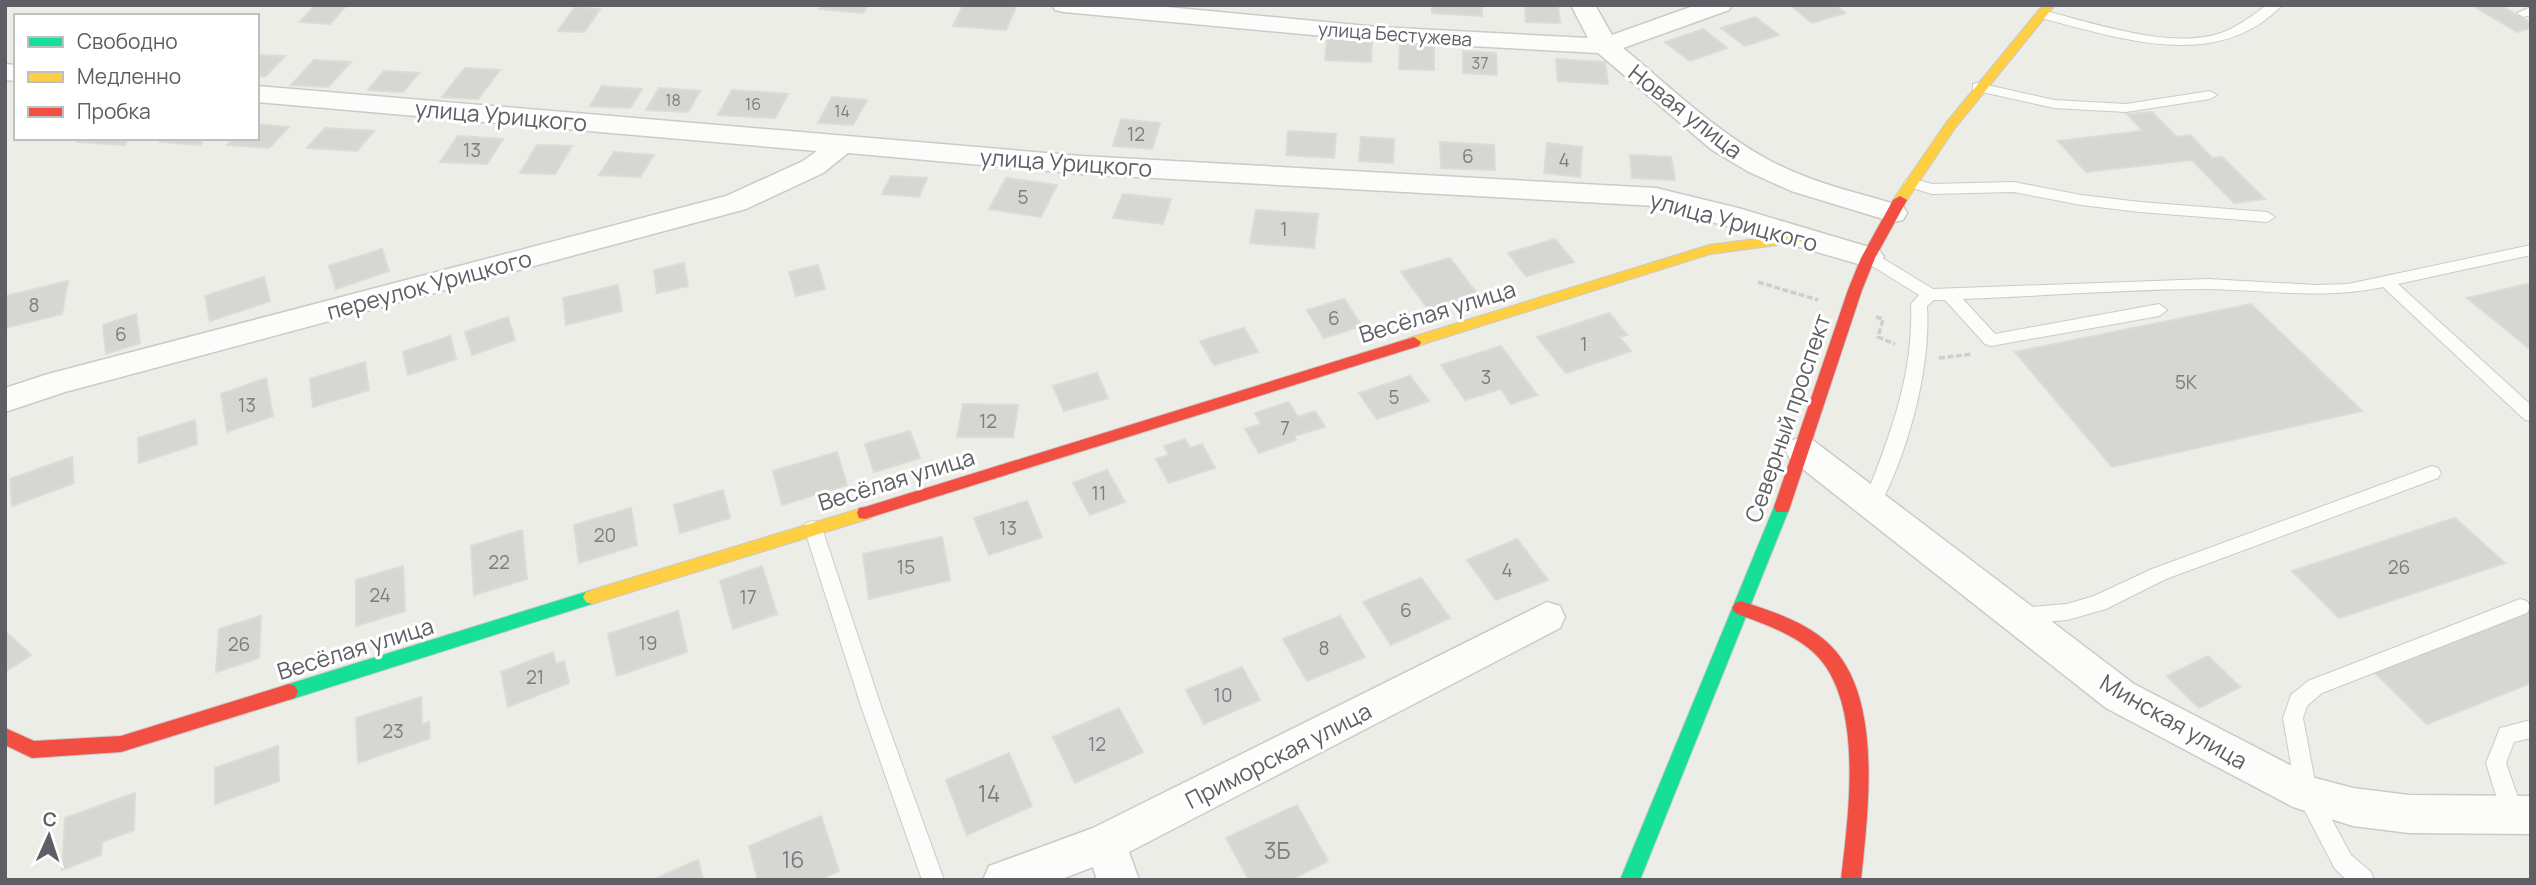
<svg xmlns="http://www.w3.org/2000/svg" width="2536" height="885" viewBox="0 0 2536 885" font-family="Manrope,sans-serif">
  <rect width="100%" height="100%" fill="#edede7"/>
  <g fill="#d6d6d2" stroke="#dcdcd6" stroke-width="2">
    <path d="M315 5H347L330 24 300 22Z"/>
    <path d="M822 5H868L863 13 819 9Z"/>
    <path d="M963 5H986L1016 7 1006 30 953 26Z"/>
    <path d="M1432 5H1482V16L1432 13Z"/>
    <path d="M1525 5H1558L1560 23 1526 22Z"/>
    <path d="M1790 5H1835L1845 13 1812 23Z"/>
    <path d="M2472 5H2500L2531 23V28L2517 32Z"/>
    <path d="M575 7 600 9 584 32 558 31Z"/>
    <path d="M1755 17 1779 35 1745 46 1721 28Z"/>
    <path d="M1703 29 1727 48 1690 61 1665 42Z"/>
    <path d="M1327 38 1372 41 1371 62 1325 60Z"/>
    <path d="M1400 44 1434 46V70L1399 69Z"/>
    <path d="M1463 51 1496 53 1497 75 1463 73Z"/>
    <path d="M257 55 285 56 266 76H257Z"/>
    <path d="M1556 59 1605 62 1608 84 1558 81Z"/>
    <path d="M314 60 351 62 328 87 291 85Z"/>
    <path d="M465 68 500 70 478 99 442 97Z"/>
    <path d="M384 71 419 73 403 92 368 90Z"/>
    <path d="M602 86 642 89 630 108 590 106Z"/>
    <path d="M659 88 700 91 688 112 646 110Z"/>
    <path d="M732 90 788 94 775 118 718 115Z"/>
    <path d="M832 97 867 100 853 125 818 123Z"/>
    <path d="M2152 112 2177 137 2190 135 2212 158 2222 157 2265 199 2234 203 2192 160 2086 172 2058 141 2143 131 2127 114Z"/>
    <path d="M1121 119 1160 123 1152 149 1113 146Z"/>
    <path d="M257 124 289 127 269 148 227 145 234 138H257Z"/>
    <path d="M325 128 374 131 357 151 307 148Z"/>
    <path d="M1288 131 1336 134 1334 158 1286 155Z"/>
    <path d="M458 136 503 139 487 164 440 162Z"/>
    <path d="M1361 137 1394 139 1393 163 1359 161Z"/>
    <path d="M81 138H130L124 145 77 142Z"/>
    <path d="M164 138H206L200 145 160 142Z"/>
    <path d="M1440 142 1494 145 1495 170 1441 168Z"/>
    <path d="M1547 143 1582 147 1580 177 1544 173Z"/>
    <path d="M537 145 572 146 555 174 520 173Z"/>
    <path d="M614 152 654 155 640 177 599 175Z"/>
    <path d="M1630 155 1671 157 1675 180 1632 178Z"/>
    <path d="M891 176 927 178 919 197 882 194Z"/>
    <path d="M1006 178 1057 185 1041 217 989 209Z"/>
    <path d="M1123 194 1171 199 1163 224 1113 218Z"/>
    <path d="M1256 210 1318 214 1314 248 1250 243Z"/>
    <path d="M1555 239 1574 262 1526 276 1508 253Z"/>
    <path d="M382 249 389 271 336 289 329 266Z"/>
    <path d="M1450 258 1478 295 1429 310 1401 272Z"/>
    <path d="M684 263 688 286 657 293 654 270Z"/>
    <path d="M818 265 825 289 796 296 789 272Z"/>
    <path d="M264 277 270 301 210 321 205 296Z"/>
    <path d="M68 281 62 314 5 328V296Z"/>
    <path d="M2531 283V350L2467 298Z"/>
    <path d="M618 285 622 311 566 325 563 298Z"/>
    <path d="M1344 299 1362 326 1324 338 1307 310Z"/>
    <path d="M2251 304 2362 411 2112 467 2015 352Z"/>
    <path d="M1609 313 1627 335 1619 337 1631 351 1566 373 1537 337Z"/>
    <path d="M136 314 140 343 106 354 103 325Z"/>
    <path d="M508 317 515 340 472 355 465 332Z"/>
    <path d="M1244 328 1258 352 1214 365 1200 341Z"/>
    <path d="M450 336 456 359 408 375 403 352Z"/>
    <path d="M1501 346 1537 395 1511 404 1501 389 1465 400 1441 365Z"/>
    <path d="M365 362 369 390 313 407 310 379Z"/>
    <path d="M1097 373 1108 398 1064 411 1053 386Z"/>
    <path d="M1410 376 1429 401 1377 419 1359 393Z"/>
    <path d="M266 378 273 416 227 432 221 394Z"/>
    <path d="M1289 402 1298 417 1315 411 1325 427 1294 436 1296 440 1259 453 1245 429 1261 424 1255 413Z"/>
    <path d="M963 404 1018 405 1013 437H957Z"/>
    <path d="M195 420 197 444 139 463 138 438Z"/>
    <path d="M910 431 920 458 874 472 865 444Z"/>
    <path d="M1185 439 1190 448 1202 444 1215 468 1169 483 1156 459 1169 455 1164 446Z"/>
    <path d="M837 452 847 485 782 505 773 471Z"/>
    <path d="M72 457 74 483 12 506 10 479Z"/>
    <path d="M1107 470 1125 502 1090 515 1073 483Z"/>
    <path d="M723 490 730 518 680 533 674 505Z"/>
    <path d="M1027 501 1042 537 989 555 974 518Z"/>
    <path d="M631 508 637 545 579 563 574 525Z"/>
    <path d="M2455 518 2505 563 2339 618 2292 571Z"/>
    <path d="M522 530 527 579 474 595 471 546Z"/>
    <path d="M942 537 950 580 869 599 863 554Z"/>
    <path d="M1517 539 1548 580 1496 600 1467 560Z"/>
    <path d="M403 566 405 611 356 626V580Z"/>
    <path d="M762 566 777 614 733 629 720 581Z"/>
    <path d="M1421 578 1450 618 1391 645 1363 602Z"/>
    <path d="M678 611 687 652 617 676 608 634Z"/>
    <path d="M2531 611V683L2427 724 2373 671Z"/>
    <path d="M261 616 259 658 216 672 219 629Z"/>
    <path d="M1340 616 1365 657 1307 681 1283 639Z"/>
    <path d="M5 631 31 655 5 672Z"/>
    <path d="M553 652 556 664 564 661 569 683 508 707 501 672Z"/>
    <path d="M2208 656 2240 687 2199 708 2167 676Z"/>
    <path d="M1242 667 1260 700 1204 724 1186 690Z"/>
    <path d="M421 697 422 725 429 722 430 738 358 763 356 718Z"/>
    <path d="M1119 708 1143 752 1075 783 1053 737Z"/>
    <path d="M278 746 279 781 215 804V768Z"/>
    <path d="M1009 753 1032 806 967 835 946 780Z"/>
    <path d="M135 793 134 830 102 842 101 855 62 870 65 818Z"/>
    <path d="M1297 805 1328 861 1290 880H1249L1226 838Z"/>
    <path d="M821 816 839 871 819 880H758L749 846Z"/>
    <path d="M698 860 703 880H652Z"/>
  </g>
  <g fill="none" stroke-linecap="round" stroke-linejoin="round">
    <g stroke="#cacbc9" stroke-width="2">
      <g id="lane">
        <path d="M2267 5H2282C2217 74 2116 37 2037 17L2036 14 2042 10C2092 23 2172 50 2221 33 2238 27 2253 15 2267 5Z"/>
        <path d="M2531 7V15L2523 17 2517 13Z"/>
        <path d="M1978 83 2054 100 2126 104 2210 91 2217 95 2210 99 2126 112 2054 108 1973 90V84Z"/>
        <path d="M1911 178 1932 184 2014 182 2081 195 2140 202 2267 212 2275 217 2267 222 2140 212 2081 205 2014 192 1932 194 1906 186 1904 183 1906 180Z"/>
        <path d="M2531 245V255L2398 284 2531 405V421L2525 420 2383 287C2320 300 2270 290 2208 289 2126 289 2044 296 1963 299L1995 334 2159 304 2167 310 2159 316 1991 346 1985 344 1945 300H1934L1927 306C1931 369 1908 453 1878 509H1866L1863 504C1889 439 1914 376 1911 304L1919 295 1864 261 1861 257 1864 253H1874L1933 289 2208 279 2315 285 2348 284Z"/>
        <path d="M2432 466 2438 468 2441 473 2438 478 2166 579 2106 609 2067 620 2020 624 2013 622 2010 616 2013 610 2020 608 2067 604 2094 596 2152 569Z"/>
        <path d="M813 521 820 523 822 528 882 709 944 880H922L862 709 804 528 806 523Z"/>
        <path d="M2520 599 2527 601 2530 607 2527 613 2322 693 2307 706 2303 718 2317 792 2351 855 2371 872 2374 880H2347L2335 869 2296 794 2283 718 2291 695 2308 681Z"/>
        <path d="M2531 720V738L2514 742 2506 763 2524 815 2521 822 2513 825 2505 822 2502 815 2486 763 2500 728Z"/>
      </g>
    </g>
    <g stroke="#cacbc9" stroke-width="3">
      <g id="street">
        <path d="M1052 5H1146L1378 27 1588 38 1571 5H1595L1612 35 1696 5H1732L1729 10 1623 48C1669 86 1714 130 1767 159 1809 182 1857 193 1903 206L1907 213 1903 220 1893 222 1791 191 1749 172 1712 150 1598 53 1378 41 1064 12 1055 10Z"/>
        <path d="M5 64 16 65V81L5 80Z"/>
        <path d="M257 86 1082 156 1656 188 1738 208 1879 250 1884 257 1879 264 1869 267 1656 206 1082 174 848 153 823 173 746 209 65 392 5 412V388L48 374 726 196 803 161 817 151 257 102Z"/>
        <path d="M1802 437 1814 441 2134 684 2315 778 2353 788 2409 795 2531 796V834L2409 833 2353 826 2293 807 2106 708 1790 459 1785 450 1790 441Z"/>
        <path d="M1547 602 1560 606 1565 617 1560 628 1129 852 1139 880H1097L1093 867 1059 880H983L989 866 1093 828Z"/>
      </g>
    </g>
    <g stroke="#cacac9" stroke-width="2">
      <g id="fast">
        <path d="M1782 501 1788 502 1790 507 1640 880H1620L1774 507 1776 502Z"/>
        <path d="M592 590 598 592 601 597 598 602 289 700 283 698 280 692 283 686 289 684Z"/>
      </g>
    </g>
    <g stroke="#cacac9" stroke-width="2">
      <g id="slow">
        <path d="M2043 5H2055L1955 128 1905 203H1895L1893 200 1946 123Z"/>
        <path d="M1802 233 1809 238 1807 241 1710 254 1414 347 1407 342 1409 338 1709 245Z"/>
        <path d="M865 507 871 508 873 513 871 518 592 604 586 602 583 597 586 592 592 590Z"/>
      </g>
    </g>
    <g stroke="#cacac9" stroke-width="2">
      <g id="jam">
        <path d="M1900 196 1907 200 1875 258 1862 290 1790 507 1788 512H1776L1774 507 1848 290 1861 258 1893 200Z"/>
        <path d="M1414 337 1421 342 1419 346 865 519 859 518 857 513 859 508 865 507Z"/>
        <path d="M1741 601C1770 611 1804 621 1828 643 1884 695 1868 811 1861 880H1841C1848 817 1866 698 1812 651 1790 632 1761 623 1735 613L1732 608 1735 603Z"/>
        <path d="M289 684 295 686 298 692 295 698 121 752 32 758 5 745V728L34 741 121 736Z"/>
      </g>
    </g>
    <g stroke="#cbcfce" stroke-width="3.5" stroke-dasharray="6 2.5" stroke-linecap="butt">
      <path d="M1758 282 1818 300"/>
      <path d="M1876 317 1883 319 1878 337 1895 344"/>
      <path d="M1939 358 1972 354"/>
    </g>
    <use href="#lane" fill="#fcfcfb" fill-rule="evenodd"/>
    <use href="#street" fill="#fcfcfb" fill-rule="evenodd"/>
    <use href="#fast" fill="#16e098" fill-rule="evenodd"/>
    <use href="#slow" fill="#ffcf43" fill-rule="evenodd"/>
    <use href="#jam" fill="#f24e42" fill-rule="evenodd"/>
  </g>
  <g text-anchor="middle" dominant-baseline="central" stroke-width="6" stroke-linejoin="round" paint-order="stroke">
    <g font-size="16" fill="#7c7d81">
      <text x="1480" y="63">37</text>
      <text x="673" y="100">18</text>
      <text x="753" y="104">16</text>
      <text x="842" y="111">14</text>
    </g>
    <g font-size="19" fill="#5d5f65" stroke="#fff">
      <text transform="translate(1395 34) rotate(4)">улица Бестужева</text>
    </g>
    <g font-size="19" fill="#7c7d81">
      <text x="1136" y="134">12</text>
      <text x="472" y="150">13</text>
      <text x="1468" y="156">6</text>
      <text x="1564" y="160">4</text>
      <text x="1023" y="197">5</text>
      <text x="1284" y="229">1</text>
      <text x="34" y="305">8</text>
      <text x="1334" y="318">6</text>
      <text x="121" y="334">6</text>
      <text x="1584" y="344">1</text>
      <text x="1486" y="377">3</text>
      <text x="2186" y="382">5К</text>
      <text x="1394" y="397">5</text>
      <text x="247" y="405">13</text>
      <text x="988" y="421">12</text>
      <text x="1285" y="428">7</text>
      <text x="1099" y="493">11</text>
      <text x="1008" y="528">13</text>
      <text x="605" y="535">20</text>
      <text x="499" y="562">22</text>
      <text x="906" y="567">15</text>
      <text x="2399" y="567">26</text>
      <text x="1507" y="570">4</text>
      <text x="380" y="595">24</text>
      <text x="748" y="597">17</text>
      <text x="1406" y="610">6</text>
      <text x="648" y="643">19</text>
      <text x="239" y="644">26</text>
      <text x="1324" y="648">8</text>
      <text x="535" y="677">21</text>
      <text x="1223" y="695">10</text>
      <text x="393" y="731">23</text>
      <text x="1097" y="744">12</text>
    </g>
    <g font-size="23" fill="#5d5f65" stroke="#fff">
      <text transform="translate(1686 111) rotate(38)">Новая улица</text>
      <text transform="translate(501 115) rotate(5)">улица Урицкого</text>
      <text transform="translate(1066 162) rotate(4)">улица Урицкого</text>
      <text transform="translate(1734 221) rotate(15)">улица Урицкого</text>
      <text transform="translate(429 284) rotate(-15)">переулок Урицкого</text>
      <text transform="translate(1437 311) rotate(-17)">Весёлая улица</text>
      <text transform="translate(1787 418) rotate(-71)">Северный проспект</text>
      <text transform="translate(896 479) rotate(-17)">Весёлая улица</text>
      <text transform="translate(355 648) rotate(-17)">Весёлая улица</text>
      <text transform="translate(2174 721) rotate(30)">Минская улица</text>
      <text transform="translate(1278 755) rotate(-27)">Приморская улица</text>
    </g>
    <g font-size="23" fill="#7c7d81">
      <text x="989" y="793">14</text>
      <text x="1277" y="850">3Б</text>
      <text x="793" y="859">16</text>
    </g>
  </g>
  <rect width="2536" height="885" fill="none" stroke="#5d5f65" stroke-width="14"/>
  <rect x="14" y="14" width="245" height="126" fill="#ffffff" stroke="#bebfc1" stroke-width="2"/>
  <rect x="28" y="37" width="35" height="10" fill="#16e098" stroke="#bebfc1" stroke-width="2"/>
  <text x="77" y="49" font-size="21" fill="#5d5f65">Свободно</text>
  <rect x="28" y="72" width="35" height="10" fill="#ffcf43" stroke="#bebfc1" stroke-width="2"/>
  <text x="77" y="84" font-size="21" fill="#5d5f65">Медленно</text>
  <rect x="28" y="107" width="35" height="10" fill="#f24e42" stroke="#bebfc1" stroke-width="2"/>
  <text x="77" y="119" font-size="21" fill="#5d5f65">Пробка</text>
  <g transform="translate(49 836) rotate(3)" stroke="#ffffff" stroke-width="5" paint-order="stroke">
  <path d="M0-5L12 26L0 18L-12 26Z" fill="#5d5f65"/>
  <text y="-10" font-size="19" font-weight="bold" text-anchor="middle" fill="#5d5f65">С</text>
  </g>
</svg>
